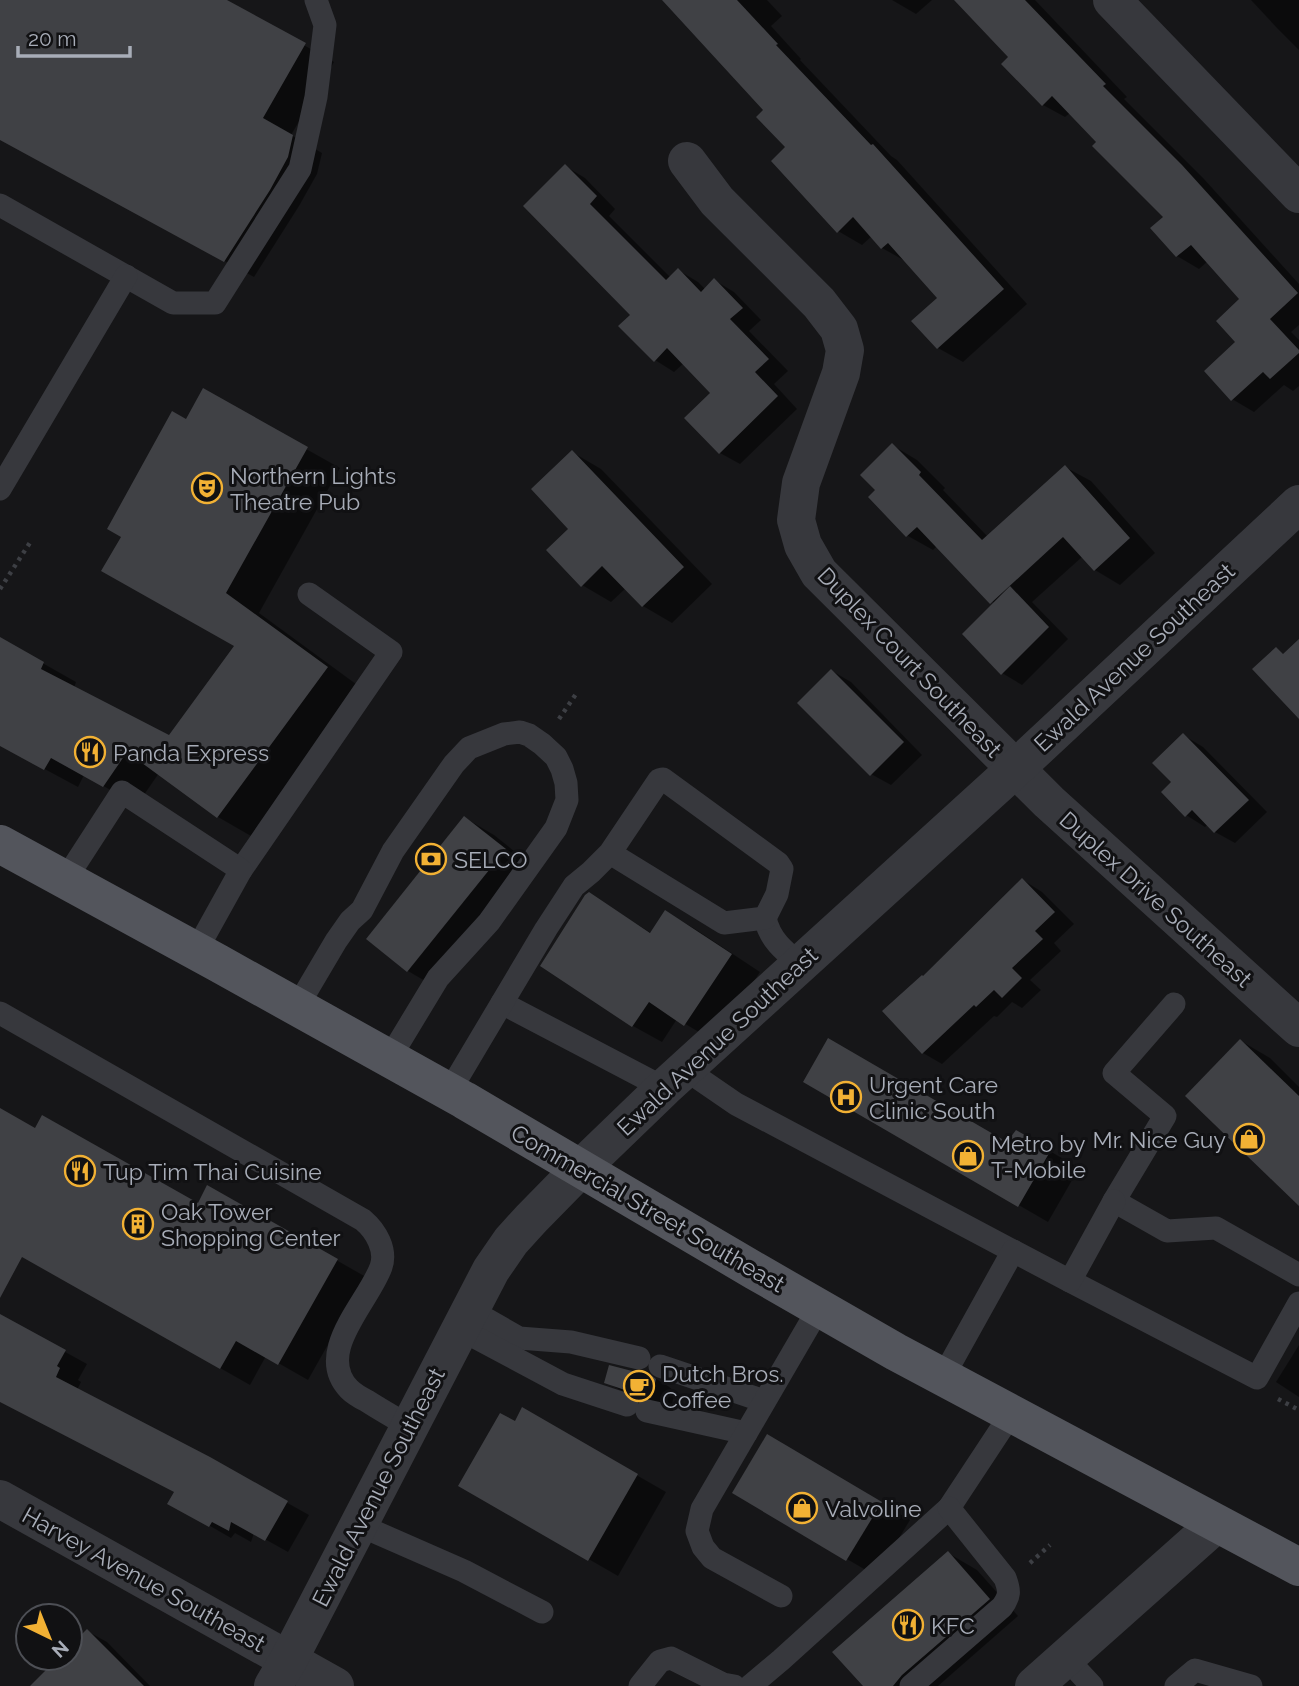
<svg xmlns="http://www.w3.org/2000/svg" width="1299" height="1686" viewBox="0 0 1299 1686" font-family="Raleway,sans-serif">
  <rect width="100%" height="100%" fill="#161618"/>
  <g fill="#0007">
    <path d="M0 0H223L334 62 291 135 322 153 317 174 299 206 254 277 0 139Z"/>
    <path d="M672 0H767L782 16 771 26 801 59 800 60 891 156 897 160 1027 304 963 362 938 348 914 321 939 298 907 262 882 248 872 236 862 245 838 231 766 110Z"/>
    <path d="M892 0H932L916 14Z"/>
    <path d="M956 0H1035L1127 97 1124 99 1204 179 1299 284V325L1291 332 1299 340V386L1293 391 1284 385 1254 412 1232 399 1241 299 1208 261 1199 269 1177 256 1153 228 1165 217 1070 113 1065 117 1043 105 1010 57Z"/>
    <path d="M1251 0H1299V50L1277 28Z"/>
    <path d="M565 166 585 178 615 209 609 216 671 278 678 270 698 282 705 289 714 280 734 292 761 320 749 331 788 371 774 384 797 409 740 464 720 453 687 418 713 393 684 363 674 372 655 360Z"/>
    <path d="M203 391 340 468 259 613 360 687 251 836 218 817 159 773 137 805 84 775 78 787 0 745V639L76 682 74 688 169 737 237 646 187 421Z"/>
    <path d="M892 445 917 460 945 488 943 490 988 537 1065 467 1091 481 1155 553 1120 585 1095 570 1082 557 1032 602 1068 639 1022 685 1002 673 995 604 937 546 933 550 908 536 878 490Z"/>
    <path d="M572 452 601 469 712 584 672 623 643 606 626 588 611 602 582 585 571 529Z"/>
    <path d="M832 671 851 682 922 755 891 785 871 774Z"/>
    <path d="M1183 735 1203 747 1267 812 1235 843 1215 832 1208 824 1205 827 1186 815 1174 782Z"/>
    <path d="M465 818 494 835 534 867 437 988 408 971Z"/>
    <path d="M1023 880 1042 892 1074 924 1054 943 1061 951 1030 980 1041 990 1022 1008 1012 1002 997 1017 994 1016 942 1064 923 1053V978Z"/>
    <path d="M589 894 651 933 666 912 695 929 760 972 714 1041 677 1019 662 1042 633 1026 543 965Z"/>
    <path d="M1241 1041 1270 1058 1299 1087V1201Z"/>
    <path d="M805 1081 1007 1144 1017 1132 1079 1168 1048 1222Z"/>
    <path d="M0 1110 36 1130 198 1205 208 1187 366 1277 308 1380 266 1356 250 1385 0 1243Z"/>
    <path d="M0 1316 87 1364 78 1380 81 1382 77 1390 209 1459 309 1515 288 1552 254 1533 251 1542 235 1533 231 1538 170 1503 176 1493 0 1392Z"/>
    <path d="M1299 1345V1397L1276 1382Z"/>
    <path d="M648 1374 668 1386 675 1392 671 1408 660 1410 641 1398 626 1393 606 1382Z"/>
    <path d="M523 1410 666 1492 618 1576 460 1485 516 1423Z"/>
    <path d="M768 1436 910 1520 876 1576 734 1493Z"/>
    <path d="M948 1553 977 1570 1018 1616 938 1686H865Z"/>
    <path d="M87 1631 107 1642 150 1686H42L60 1658H70V1648Z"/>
  </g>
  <g fill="#404145">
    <path d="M0 0H227L306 43 263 118 293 135 288 157 270 190 224 262 0 140Z"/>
    <path d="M662 0H737L778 44 776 45 871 145 873 144 1004 289 937 349 911 321 937 298 888 243 881 249 853 217 837 233 771 161 785 147 756 117 763 110Z"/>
    <path d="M954 0H1025L1106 84 1103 86 1182 165 1298 293 1270 319 1299 350V353L1270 379 1263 372 1231 401 1204 371 1235 342 1216 321 1239 299 1191 245 1176 257 1150 228 1163 217 1092 146 1096 142 1052 96 1042 106 1001 64 1008 57Z"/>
    <path d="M565 164 597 196 590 204 666 280 678 268 701 292 714 278 743 308 730 319 769 359 755 372 778 396 719 454 684 418 710 393 667 348 654 362 618 326 630 315 523 206Z"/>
    <path d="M203 388 308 447 226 593 328 667 217 818 127 752 103 787 51 758 44 770 0 746V637L44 662 41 669 169 735 234 646 101 571 121 537 107 529 172 411 186 419Z"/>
    <path d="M892 443 921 472 919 475 982 540 1065 465 1130 538 1094 571 1063 537 990 604 917 527 906 537 868 497 875 490 860 475Z"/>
    <path d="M572 450 684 567 642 607 602 566 581 587 546 550 568 529 531 489Z"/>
    <path d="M1010 586 1049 627 1001 675 962 634Z"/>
    <path d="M1299 639V719L1252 669 1276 647 1283 654Z"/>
    <path d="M831 669 904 742 870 776 797 703Z"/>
    <path d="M1183 733 1249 800 1214 833 1192 810 1185 817 1161 792 1171 782 1152 763Z"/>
    <path d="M464 816 506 849 407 972 366 939Z"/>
    <path d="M1022 878 1055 912 1035 931 1043 939 1012 968 1022 978 1002 998 994 990 976 1007 974 1005 922 1054 882 1011 922 975 923 976Z"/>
    <path d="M589 892 650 933 665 910 732 954 684 1026 649 1002 632 1027 540 966 585 895Z"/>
    <path d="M828 1038 1007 1142 1016 1130 1051 1150 1018 1207 803 1082Z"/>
    <path d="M1240 1039 1299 1096V1206L1185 1096Z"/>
    <path d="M0 1108 35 1128 42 1115 198 1203 207 1185 338 1259 278 1365 236 1341 220 1369 22 1257 0 1298Z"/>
    <path d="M0 1314 66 1350 57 1366 60 1368 56 1377 210 1457 288 1501 265 1541 231 1522 229 1531 212 1522 209 1527 167 1504 174 1492 0 1402Z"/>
    <path d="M609 1365 636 1372 648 1373 656 1379 651 1398H643L640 1400 637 1395 631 1392 604 1383Z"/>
    <path d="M522 1407 638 1474 588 1561 458 1486 500 1413 515 1421Z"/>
    <path d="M767 1434 882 1502 846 1561 732 1493Z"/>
    <path d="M948 1551 990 1599 902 1675 893 1686H863L832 1652Z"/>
    <path d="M87 1629 144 1686H30L58 1658H70V1646Z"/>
  </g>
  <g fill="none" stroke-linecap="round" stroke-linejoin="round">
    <g stroke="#3d3f44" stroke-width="4.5" stroke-dasharray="3.5 5" stroke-linecap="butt">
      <path d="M0 589 31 541"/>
      <path d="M559 719 578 691"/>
      <path d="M1278 1399 1299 1410"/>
      <path d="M1030 1563 1050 1545"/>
    </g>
    <g stroke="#37383d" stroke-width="23">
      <path d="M0 205 173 303H215L300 169 316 97 325 25 316 0"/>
      <path d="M0 489 126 276"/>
      <path d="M241 870 391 652 309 594"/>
      <path d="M65 880 122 792 241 870 196 951"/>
      <path d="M765 918C770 940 784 951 800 964"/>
      <path d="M502 1003 664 1088"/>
      <path d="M1174 1004 1114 1073 1165 1116 1114 1201 1167 1231 1216 1228 1299 1275"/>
      <path d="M297 1007 336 941 350 921 362 910 393 851 454 764 469 748 504 734 520 732 529 735 542 744 556 757 562 769 566 783 567 800 556 828 489 922 438 978 389 1059"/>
      <path d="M0 1013 363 1220C376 1231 387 1250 381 1267 368 1303 314 1352 349 1389 354 1394 361 1398 367 1401 381 1410 395 1418 409 1426"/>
      <path d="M685 1069 736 1104 1013 1251"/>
      <path d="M449 1092 546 929 574 886 591 872 610 853 659 780 663 779 778 863 782 869 777 894 765 918 724 923 610 853"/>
      <path d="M1070 1281 1257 1378 1299 1303"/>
      <path d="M470 1310 519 1338 571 1342 639 1358"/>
      <path d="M460 1329 563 1384 627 1405"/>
      <path d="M660 1366 764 1401"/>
      <path d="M943 1377 1013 1251 1070 1281 1114 1201"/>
      <path d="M647 1411 746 1433"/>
      <path d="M359 1525 464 1571 542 1612"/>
      <path d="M781 1596 712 1558 703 1547 697 1531 702 1509 819 1308"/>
      <path d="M1066 1658 1092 1686"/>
      <path d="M640 1686 660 1661 671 1658 723 1684 734 1686"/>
      <path d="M750 1686 781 1660 949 1508 1011 1414"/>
      <path d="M911 1686 1002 1607C1010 1596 1010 1591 1005 1578L949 1508"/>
      <path d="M1176 1686 1195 1670 1251 1686"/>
    </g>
    <g stroke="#37383d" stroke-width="38">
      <path d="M1112 0 1299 194"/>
      <path d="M687 161 717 201 819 303 839 329 845 350 841 373 801 483 796 520 803 545 819 573 1049 802 1299 1028"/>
      <path d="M0 1499 335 1686"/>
      <path d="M273 1686 289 1659 491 1270 511 1241 531 1219 580 1169 664 1088 1015 769 1299 504"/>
    </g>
    <path stroke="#37383d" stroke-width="38" d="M1034 1686 1216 1524"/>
    <path stroke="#53555c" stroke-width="38" d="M0 844 218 963 464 1100 755 1271 896 1352 1299 1567"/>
  </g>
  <defs>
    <g id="theatre-ring" transform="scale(1.575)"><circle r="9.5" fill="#111113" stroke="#f2b134" stroke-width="1.5"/><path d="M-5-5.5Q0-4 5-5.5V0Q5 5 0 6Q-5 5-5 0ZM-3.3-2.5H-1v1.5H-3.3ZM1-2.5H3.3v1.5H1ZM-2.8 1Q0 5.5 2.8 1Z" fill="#f2b134"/></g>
    <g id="restaurant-ring" transform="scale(1.575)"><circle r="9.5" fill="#111113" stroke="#f2b134" stroke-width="1.5"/><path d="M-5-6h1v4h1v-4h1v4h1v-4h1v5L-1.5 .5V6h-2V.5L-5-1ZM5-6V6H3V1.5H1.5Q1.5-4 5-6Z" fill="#f2b134"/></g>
    <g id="bank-ring" transform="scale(1.575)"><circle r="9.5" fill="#111113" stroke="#f2b134" stroke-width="1.5"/><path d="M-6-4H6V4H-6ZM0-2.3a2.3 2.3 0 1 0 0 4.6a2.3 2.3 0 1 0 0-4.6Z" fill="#f2b134"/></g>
    <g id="hospital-ring" transform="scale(1.575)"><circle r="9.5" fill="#111113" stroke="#f2b134" stroke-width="1.5"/><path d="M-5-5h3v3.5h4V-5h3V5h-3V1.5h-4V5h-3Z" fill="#f2b134"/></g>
    <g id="shop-ring" transform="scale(1.575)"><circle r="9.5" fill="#111113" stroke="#f2b134" stroke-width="1.5"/><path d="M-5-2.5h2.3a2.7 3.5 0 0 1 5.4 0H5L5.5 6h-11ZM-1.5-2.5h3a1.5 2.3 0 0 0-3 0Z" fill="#f2b134"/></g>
    <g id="building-ring" transform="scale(1.575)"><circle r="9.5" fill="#111113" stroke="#f2b134" stroke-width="1.5"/><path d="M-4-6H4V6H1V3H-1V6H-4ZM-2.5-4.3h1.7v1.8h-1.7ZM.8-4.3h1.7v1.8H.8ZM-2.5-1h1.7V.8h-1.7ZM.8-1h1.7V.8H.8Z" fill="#f2b134"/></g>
    <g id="cafe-ring" transform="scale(1.575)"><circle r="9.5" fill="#111113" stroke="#f2b134" stroke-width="1.5"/><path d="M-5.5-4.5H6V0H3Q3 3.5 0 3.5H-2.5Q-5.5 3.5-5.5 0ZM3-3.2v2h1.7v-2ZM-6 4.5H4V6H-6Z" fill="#f2b134"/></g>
  </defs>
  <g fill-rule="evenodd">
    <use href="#theatre-ring" x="207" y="488"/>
    <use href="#restaurant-ring" x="90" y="752"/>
    <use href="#bank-ring" x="431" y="859"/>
    <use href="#hospital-ring" x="846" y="1097"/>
    <use href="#shop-ring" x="1249" y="1139"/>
    <use href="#shop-ring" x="968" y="1156"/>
    <use href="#restaurant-ring" x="80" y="1171"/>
    <use href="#building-ring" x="138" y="1224"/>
    <use href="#cafe-ring" x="639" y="1386"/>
    <use href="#shop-ring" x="802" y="1508"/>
    <use href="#restaurant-ring" x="908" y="1625"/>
  </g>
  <g text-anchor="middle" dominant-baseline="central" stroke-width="6" stroke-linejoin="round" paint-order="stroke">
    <g font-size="23" fill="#a8adb8" stroke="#111113" text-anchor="start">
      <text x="230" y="475">Northern Lights<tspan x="230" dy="26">Theatre Pub</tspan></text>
      <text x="113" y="752">Panda Express</text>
      <text x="454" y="859">SELCO</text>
      <text x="869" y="1084">Urgent Care<tspan x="869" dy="26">Clinic South</tspan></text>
      <text x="1226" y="1139" text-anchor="end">Mr. Nice Guy</text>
      <text x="991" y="1143">Metro by<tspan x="991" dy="26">T-Mobile</tspan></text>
      <text x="103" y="1171">Tup Tim Thai Cuisine</text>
      <text x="161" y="1211">Oak Tower<tspan x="161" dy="26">Shopping Center</tspan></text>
      <text x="662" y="1373">Dutch Bros.<tspan x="662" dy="26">Coffee</tspan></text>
      <text x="825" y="1508">Valvoline</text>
      <text x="931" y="1625">KFC</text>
    </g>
    <g font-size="23" fill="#a8adb8" stroke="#111113">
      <text transform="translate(1134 657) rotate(-43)">Ewald Avenue Southeast</text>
      <text transform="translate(910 662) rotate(46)">Duplex Court Southeast</text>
      <text transform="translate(1156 899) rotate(42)">Duplex Drive Southeast</text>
      <text transform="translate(717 1041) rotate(-43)">Ewald Avenue Southeast</text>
      <text transform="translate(648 1208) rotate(30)">Commercial Street Southeast</text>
      <text transform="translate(378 1487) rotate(-63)">Ewald Avenue Southeast</text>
      <text transform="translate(144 1579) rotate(29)">Harvey Avenue Southeast</text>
    </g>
  </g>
  <g transform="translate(49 1637) rotate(137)"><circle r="33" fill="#111113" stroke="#4d4f55" stroke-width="2"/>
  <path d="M0-5L12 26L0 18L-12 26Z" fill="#f2b134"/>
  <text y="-10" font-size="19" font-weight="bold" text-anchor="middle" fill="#a8adb8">N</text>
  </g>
  <path d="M18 46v10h112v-10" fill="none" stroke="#a8adb8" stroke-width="3.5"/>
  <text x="28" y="46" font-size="21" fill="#a8adb8" stroke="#111113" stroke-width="5" paint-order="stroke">20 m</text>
</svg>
